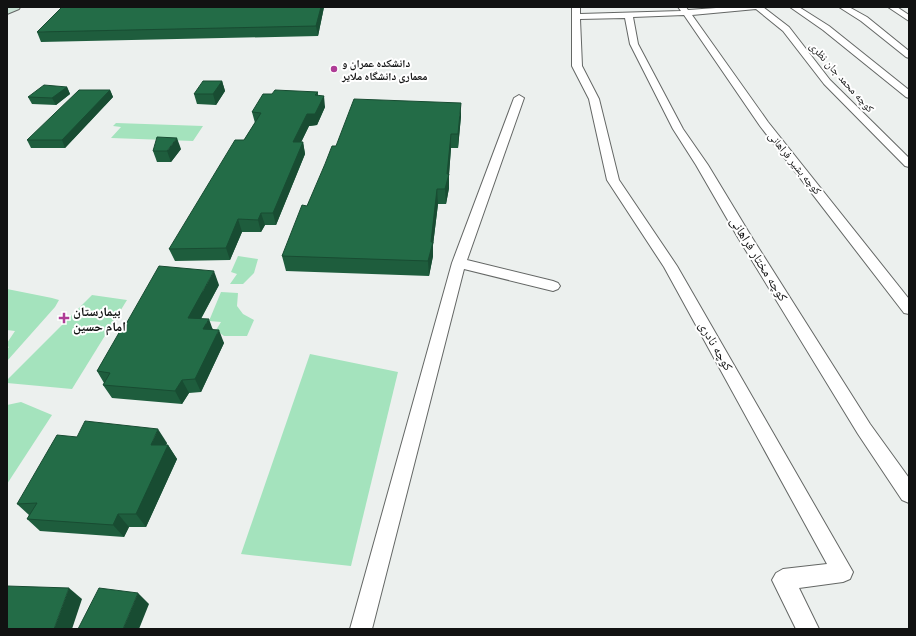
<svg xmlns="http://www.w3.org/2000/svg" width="916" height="636" viewBox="0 0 916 636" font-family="Poppins,'Noto Naskh Arabic',sans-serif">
  <rect width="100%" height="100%" fill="#ecf0ee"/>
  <g fill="#a4e3bd">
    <path d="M116 123 203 126 193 141 111 138 121 127 113 126Z"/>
    <path d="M238 256 258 259 254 273 243 284H230L237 274 231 272Z"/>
    <path d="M7 289 52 298 59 300 55 307 7 361V349L9 347 7 346V343L15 331 7 330Z"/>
    <path d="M221 292 238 293 237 306 243 314 254 320 247 336H224L216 330 221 322 209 321Z"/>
    <path d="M92 295 127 300 72 389 7 383V380Z"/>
    <path d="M310 354 398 372 351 566 241 554Z"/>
    <path d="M21 402 52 415 7 484V405Z"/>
  </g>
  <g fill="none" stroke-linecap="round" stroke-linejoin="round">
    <g stroke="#646765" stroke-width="2">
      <g id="street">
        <path d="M572 7H580V14L681 11 678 7H686L688 10 730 7H763L789 27 830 80 909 158V167L905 166 824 84 783 31 756 9 692 15 768 122 909 299V314L904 313 760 126 684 15 633 17 638 44 683 129 708 165 751 236 870 424 909 478V503L902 500 858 434 737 236 696 165 673 129 630 44 625 18 580 19 582 66 599 99 619 180 677 266 853 572 850 579 843 582 799 588 819 629H796L772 580 776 573 783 569 827 564 664 267 607 180 589 99 572 66Z"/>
        <path d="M790 7H799L829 26 909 90V98L906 97 823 30Z"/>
        <path d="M839 7H849L867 17 909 51V58L906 57 861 21Z"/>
        <path d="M888 7H897L909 15V21Z"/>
        <path d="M519 95 524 98 467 260 553 281 558 283 560 286 558 289 553 291 464 269 372 629H350L452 263 514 98Z"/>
      </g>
    </g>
    <g stroke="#646765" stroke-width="2">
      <path id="secondary" d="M7 7H20L19 9 7 14Z"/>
    </g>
    <use href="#street" fill="#fff" fill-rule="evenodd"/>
    <use href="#secondary" fill="#cae3d6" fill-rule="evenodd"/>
  </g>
  <g fill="#1e5d3d">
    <path d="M324 7 318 36 41 42 37 32Z"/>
    <path d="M222 81 225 91 216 105 197 104 194 94Z"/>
    <path d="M67 87 70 94 56 105 32 104 28 97Z"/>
    <path d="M110 90 113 97 65 148H31L27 140Z"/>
    <path d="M318 92V96L325 107 317 125 309 126 301 142H303L305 154 276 225H265L261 232H242L230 260 175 261 169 249 244 140 255 123 252 112 272 94Z"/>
    <path d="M461 116 458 148H451L449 174V188L446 204H438L433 245V256L429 276 286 271 282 256 307 206 336 146Z"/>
    <path d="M181 149 171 162H157L153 151Z"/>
    <path d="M219 285 201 319 213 329 224 343 201 392 189 393 182 404 112 398 103 385 104 383 97 371 126 324Z"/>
    <path d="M77 437 167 443 166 445H168L177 459 146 527H129L124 537 40 531 27 519 29 515 17 504Z"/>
  </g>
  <g fill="#184c32">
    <path d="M321 7H324L318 36 316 26Z"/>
    <path d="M222 81 225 91 216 105 213 94Z"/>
    <path d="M67 87 70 94 56 105 52 98Z"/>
    <path d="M110 90 113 97 65 148 62 140Z"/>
    <path d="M324 96 325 107 317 125 309 126 296 153 293 142 307 114Z"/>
    <path d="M461 103V116L458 148V134Z"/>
    <path d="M451 134V148L449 175V174V188L446 204 445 189Z"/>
    <path d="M177 138 181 149 171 162 167 151Z"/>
    <path d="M303 142 305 154 276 225 273 213Z"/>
    <path d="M437 189 438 204 433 245V256L429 276 428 261Z"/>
    <path d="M261 213 265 225 261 232 258 220Z"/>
    <path d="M238 219 242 232 230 260 226 248Z"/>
    <path d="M214 271 219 285 194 331 188 318Z"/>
    <path d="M209 319 214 333 203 329Z"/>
    <path d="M219 330 224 343 201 392 195 379Z"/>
    <path d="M182 380 189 393 182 404 175 391Z"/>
    <path d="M158 429 167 443 160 459 151 445Z"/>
    <path d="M168 445 177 459 146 527 136 514Z"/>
    <path d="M118 514 129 527 124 537 113 525Z"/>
    <path d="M69 588 82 599 72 629H54Z"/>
    <path d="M138 593 149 604 139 629H123Z"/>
  </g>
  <g fill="#236c47" stroke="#184c32">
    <path d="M62 7H321L316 26 37 32Z"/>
    <path d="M203 81H222L213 94H194Z"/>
    <path d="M44 85 67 87 52 98 28 97Z"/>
    <path d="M79 90H110L62 140H27Z"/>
    <path d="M275 90 318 92 315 95 324 96 315 114H307L293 142H303L273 213H261L258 220 238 219 226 248 169 249 235 140H244L261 113 252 112 263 94H272Z"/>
    <path d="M354 99 461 103 458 134H451L447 174H449L445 189H437L431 242H433L428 261 282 256 302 205 307 206 325 164 332 146H336Z"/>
    <path d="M157 137 177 138 167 151H153Z"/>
    <path d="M159 266 214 271 188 318 209 319 203 329 219 330 195 379 182 380 175 391 103 385 110 373 97 371 124 324H126Z"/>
    <path d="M85 421 158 429 151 445H168L136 514H118L113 525 27 519 37 503 17 504 57 435 77 437Z"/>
    <path d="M7 586 69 588 54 629H7Z"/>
    <path d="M99 588 138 593 123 629H78Z"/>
  </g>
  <g fill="#af3c96" stroke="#fff" stroke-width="1.5">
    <circle cx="334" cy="69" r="4"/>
    <path d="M62 312h4v4h4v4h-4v4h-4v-4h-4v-4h4z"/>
  </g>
  <g text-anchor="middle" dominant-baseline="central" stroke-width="4" stroke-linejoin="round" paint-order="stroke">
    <g font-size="11" font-weight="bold" fill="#111212" stroke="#fff" text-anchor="start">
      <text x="342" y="63">دانشکده عمران و<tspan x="342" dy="13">معماری دانشگاه ملایر</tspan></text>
    </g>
    <g font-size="11" fill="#111212" stroke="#fff">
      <text transform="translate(842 77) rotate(48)">کوچه محمد جان نظری</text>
      <text transform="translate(795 163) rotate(51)">کوچه بشیر فراهانی</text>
    </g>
    <g font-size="13" fill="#111212" stroke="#fff">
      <text transform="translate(759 259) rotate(58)">کوچه مختار فراهانی</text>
      <text transform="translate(716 346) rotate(60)">کوچه نادری</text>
    </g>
    <g font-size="13" font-weight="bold" fill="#111212" stroke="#fff" text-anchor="start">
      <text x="73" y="311">بیمارستان<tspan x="73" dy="15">امام حسین</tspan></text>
    </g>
  </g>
  <rect width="916" height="636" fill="none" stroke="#111212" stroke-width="16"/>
</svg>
